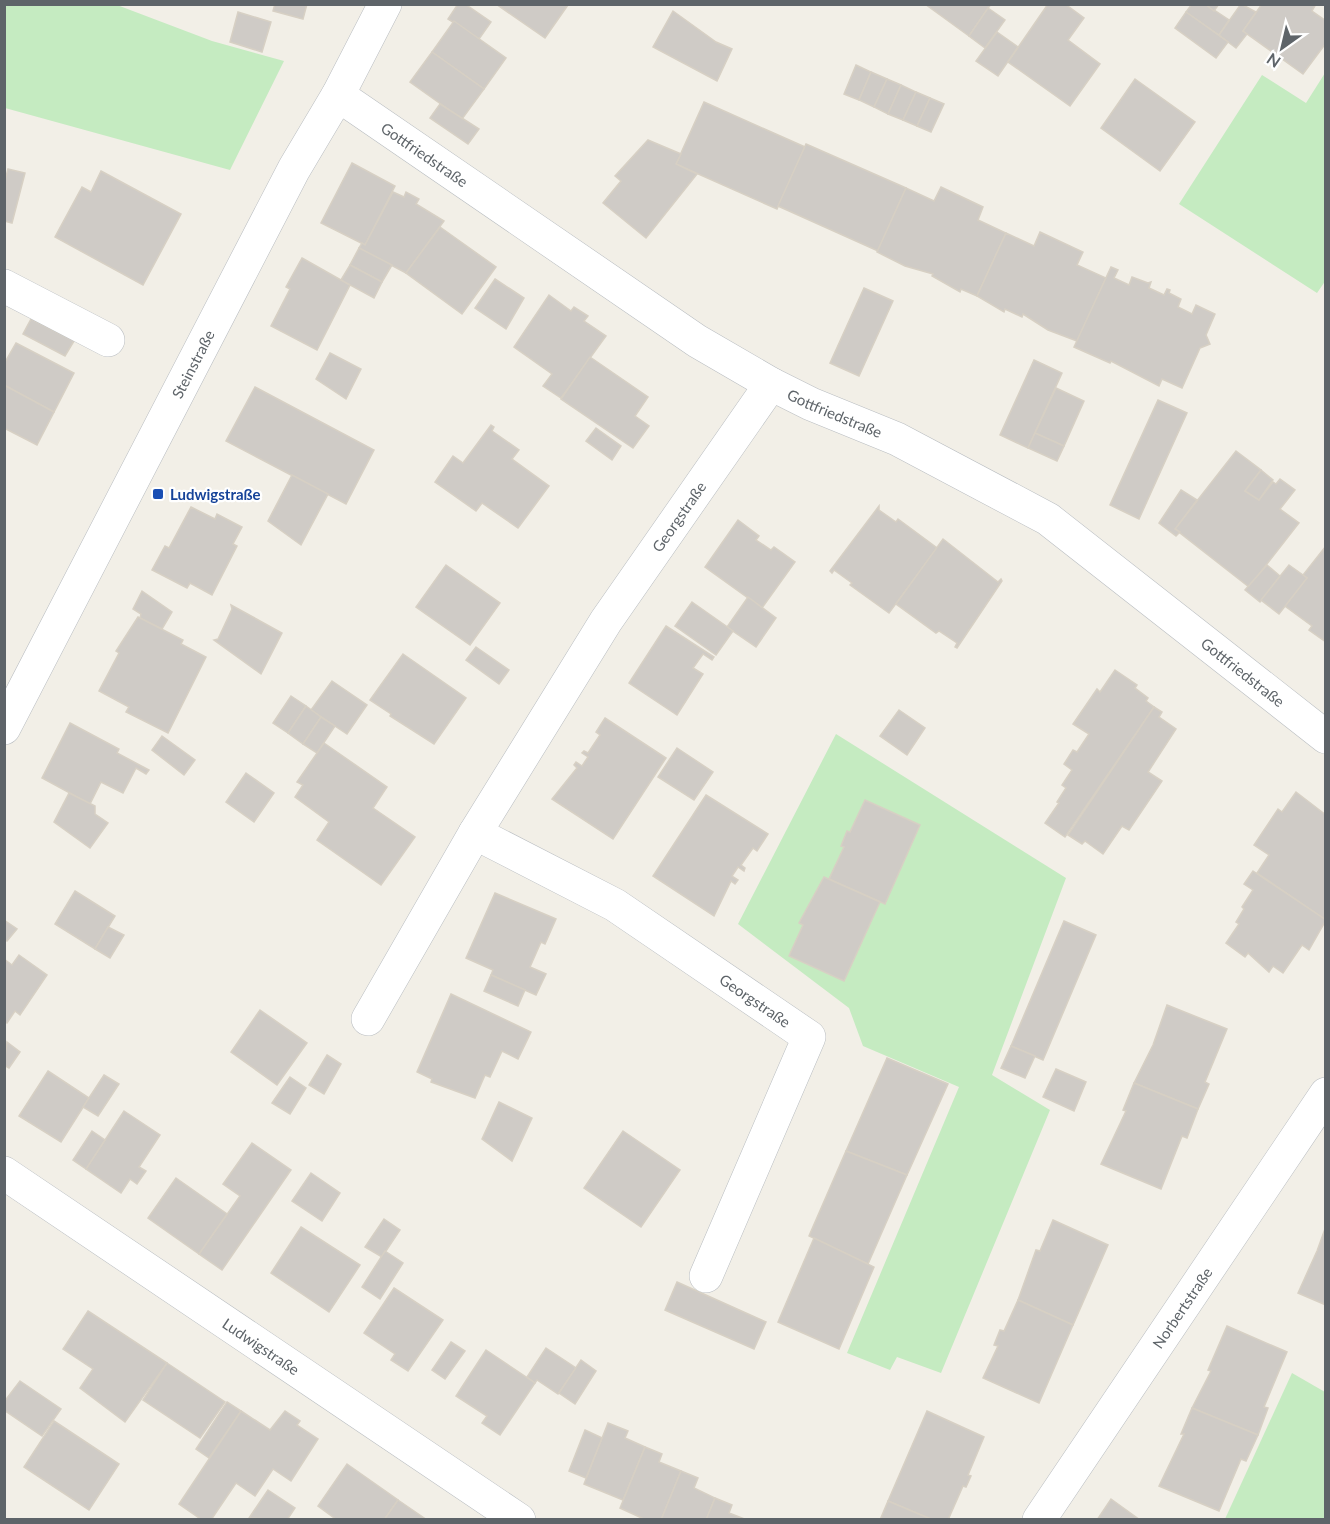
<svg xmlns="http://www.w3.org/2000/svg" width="1330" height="1524" viewBox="0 0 1330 1524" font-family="Lato,sans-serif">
  <rect width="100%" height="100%" fill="#f2efe7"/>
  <g fill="#c5ebc1">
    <path d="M4 5H117L212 41 284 61 230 170 5 108Z"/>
    <path d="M1325 73 1326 280 1317 293 1179 204 1262 75 1306 103Z"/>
    <path d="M836 734 1066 878 992 1075 1050 1110 941 1373 897 1357 890 1370 847 1353 959 1087 863 1046 849 1008 738 924Z"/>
    <path d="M1292 1373 1325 1392V1519H1225Z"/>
  </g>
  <g fill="#cfcbc6" stroke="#d7d0c4" stroke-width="1.5">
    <path d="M275 4H307L303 19 273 11Z"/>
    <path d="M458 4H465L491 22 479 39 448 19Z"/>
    <path d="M496 4H568V5L545 38Z"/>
    <path d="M925 4H991L969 36Z"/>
    <path d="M1048 4H1065L1084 18 1068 40 1100 64 1070 106 1008 62Z"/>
    <path d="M1192 4H1205L1229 20 1219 35 1186 12Z"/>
    <path d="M1205 4H1219L1214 11Z"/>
    <path d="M1241 4 1256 12 1243 31 1247 34 1236 48 1219 35Z"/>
    <path d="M1262 4H1316L1312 11 1326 21V43L1303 74 1243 31Z"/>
    <path d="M988 8 1005 20 985 48 969 36Z"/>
    <path d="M673 11 716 42 732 49 717 81 653 47Z"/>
    <path d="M238 12 271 22 262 52 230 42Z"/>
    <path d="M1186 12 1228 42 1216 58 1175 28Z"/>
    <path d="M454 21 506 58 484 89 432 52Z"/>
    <path d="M997 32 1018 47 998 76 976 61Z"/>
    <path d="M432 52 484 89 462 119 410 82Z"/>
    <path d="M856 65 871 72 859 100 844 94Z"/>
    <path d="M871 72 887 79 874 107 859 100Z"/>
    <path d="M887 79 901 85 888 114 874 107Z"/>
    <path d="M1135 79 1195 122 1160 171 1101 128Z"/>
    <path d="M901 85 916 92 903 120 888 114Z"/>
    <path d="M916 92 930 98 917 126 903 120Z"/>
    <path d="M930 98 944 104 931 132 917 126Z"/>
    <path d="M704 102 805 147 777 209 676 164Z"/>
    <path d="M440 104 479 129 468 144 430 118Z"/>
    <path d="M648 140 681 154 676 164 697 174 646 238 603 203 621 181 615 176Z"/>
    <path d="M806 144 906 188 878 251 778 206Z"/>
    <path d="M352 163 395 186 365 245 321 223Z"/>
    <path d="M8 169 25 173 12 223 4 221V184Z"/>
    <path d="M101 171 181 214 143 285 55 237 82 187 91 192Z"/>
    <path d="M941 187 983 207 978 220 1006 233 977 296 961 289 960 292 932 276 933 274 905 266 877 252 906 188 934 201Z"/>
    <path d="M393 192 404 197 406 192 419 199 416 204 444 221 406 273 359 248 362 243 365 245Z"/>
    <path d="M440 227 496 267 462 314 406 273Z"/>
    <path d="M1040 232 1083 252 1077 265 1106 278 1077 341 1048 330 1023 314 1022 317 1005 309 1004 312 977 296 1006 233 1034 246Z"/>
    <path d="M359 248 392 265 382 282 350 265Z"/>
    <path d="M302 258 350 285 317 350 271 326 290 289 286 287Z"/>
    <path d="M350 265 382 282 374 298 341 280Z"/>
    <path d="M1111 267 1118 270 1114 278 1129 285 1132 277 1148 283 1151 282 1149 288 1164 295 1167 289 1170 290 1169 293 1181 299 1178 307 1192 314 1196 305 1215 314 1206 335 1210 344 1200 348 1182 388 1162 379 1159 386 1111 361 1110 363 1074 347Z"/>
    <path d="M495 279 524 298 506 329 475 308Z"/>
    <path d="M864 288 893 301 859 376 830 363Z"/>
    <path d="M549 295 571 311 574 307 588 316 584 321 606 336 561 398 543 386 552 374 514 347Z"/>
    <path d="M31 319 74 341 65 356 23 334Z"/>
    <path d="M16 343 74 373 54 412 4 385V364Z"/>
    <path d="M330 353 361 369 346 399 316 379Z"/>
    <path d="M590 357 648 397 635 416 649 426 633 448 561 399Z"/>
    <path d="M1034 360 1062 373 1028 448 1000 435Z"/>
    <path d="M4 385 54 412 37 445 4 428Z"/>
    <path d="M255 387 374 450 346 504 226 441Z"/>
    <path d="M1056 388 1084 401 1064 446 1035 433Z"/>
    <path d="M1158 400 1187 413 1139 519 1110 505Z"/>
    <path d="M491 425 494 427 492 431 519 450 512 459 549 486 518 528 482 503 476 511 435 482 453 456 463 463Z"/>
    <path d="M596 428 621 446 612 460 586 441Z"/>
    <path d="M1035 433 1064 446 1057 461 1028 448Z"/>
    <path d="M1236 451 1261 470 1245 491 1259 500 1273 482 1276 484 1280 479 1295 490 1280 509 1299 523 1249 587 1175 529Z"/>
    <path d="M1261 470 1273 480 1259 500 1245 491Z"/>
    <path d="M292 475 328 494 301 545 268 521Z"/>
    <path d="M1181 490 1197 500 1175 529 1180 532 1176 536 1159 523Z"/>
    <path d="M879 506V510L896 522 898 519 937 548 889 613 850 585 852 583 834 570 832 573 830 571Z"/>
    <path d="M191 507 215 519 217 514 242 527 233 544 237 546 212 595 190 583 187 588 152 570 165 546 169 548Z"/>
    <path d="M738 520 759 536 756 540 771 550 774 547 795 562 762 608 705 567Z"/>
    <path d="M943 539 998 582 1001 579 1002 581 957 648 955 647 957 643 939 631 936 633 896 604Z"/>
    <path d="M1326 546V642L1309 630 1312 626 1285 606 1307 578 1303 575Z"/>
    <path d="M446 565 500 603 470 645 416 607Z"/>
    <path d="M1267 565 1280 576 1260 602 1245 590Z"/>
    <path d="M1289 565 1307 578 1279 614 1261 600Z"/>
    <path d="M142 591 172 612 162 629 140 618 141 614 133 609Z"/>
    <path d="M748 597 776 618 756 647 727 627Z"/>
    <path d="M692 602 733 631 716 655 675 626Z"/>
    <path d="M231 605 282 633 261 674 214 640 218 639 232 609Z"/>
    <path d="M138 617 183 640 181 644 206 657 168 733 126 712 129 707 99 691 119 653 116 651Z"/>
    <path d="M666 626 714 657 712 660 703 654 693 668 703 674 677 715 629 683Z"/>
    <path d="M476 647 509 670 499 684 466 660Z"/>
    <path d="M403 654 466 698 434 744 390 716 391 714 370 700Z"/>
    <path d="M1115 670 1137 685 1135 688 1148 698 1146 701 1154 707 1065 837 1045 823 1059 803 1057 802 1066 788 1062 785 1072 770 1064 764 1073 750 1077 752 1089 734 1073 724 1097 689 1100 692Z"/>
    <path d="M332 681 367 705 347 734 311 710Z"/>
    <path d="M291 696 306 706 288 733 273 723Z"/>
    <path d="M306 706 321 717 303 744 288 733Z"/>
    <path d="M1154 707 1162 712 1159 717 1176 729 1148 772 1162 781 1129 830 1122 826 1103 854 1085 841 1082 844 1068 835Z"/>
    <path d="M899 710 925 728 907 755 880 736Z"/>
    <path d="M321 717 335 726 317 753 303 744Z"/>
    <path d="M605 718 666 758 613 839 552 799 577 768 574 765 576 762 582 766 588 757 582 753 584 751 588 753 600 735 596 732Z"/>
    <path d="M70 723 119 749 117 753 149 770 146 774 136 768 123 793 101 782 90 804 42 778Z"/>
    <path d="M162 736 195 760 184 775 152 750Z"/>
    <path d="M324 743 387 787 373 808 415 837 381 885 317 840 329 822 295 797 303 785 297 782Z"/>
    <path d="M677 748 713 772 694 800 658 777Z"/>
    <path d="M246 773 274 793 254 822 226 802Z"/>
    <path d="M1296 792 1326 815V920L1257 873 1269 855 1254 845 1278 809 1282 812Z"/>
    <path d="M69 793 95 806V814L108 823 90 848 54 822Z"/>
    <path d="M706 795 768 834 757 851 753 848 741 865 745 868 744 871 738 867 732 876 738 880 735 884 731 881 714 916 653 876Z"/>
    <path d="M865 800 920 825 885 904 829 879 844 847 841 846 847 831 850 832Z"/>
    <path d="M1253 871 1326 920 1309 950 1302 945 1283 973 1273 966 1269 972 1248 953 1245 957 1226 943 1239 924 1236 922 1244 909 1242 907 1253 890 1244 884Z"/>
    <path d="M824 877 880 902 844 981 789 956 803 925 799 923Z"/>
    <path d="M75 891 115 916 95 949 55 924Z"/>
    <path d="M495 893 556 919 545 944 541 942 530 967 546 974 536 995 491 975 493 970 466 958Z"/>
    <path d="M4 920 17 929 7 941 4 939Z"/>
    <path d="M1064 921 1096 935 1043 1060 1011 1046Z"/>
    <path d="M108 927 124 935 110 958 95 949Z"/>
    <path d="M19 955 47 975 20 1015 15 1011 7 1023 4 1021V959L12 965Z"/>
    <path d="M491 975 525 990 518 1006 484 991Z"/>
    <path d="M451 994 531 1032 518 1059 502 1051 490 1077 485 1075 475 1098 431 1082 432 1079 417 1072Z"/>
    <path d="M1167 1005 1227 1029 1205 1082 1209 1084 1198 1109 1134 1083 1153 1045Z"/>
    <path d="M260 1010 307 1043 277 1085 231 1052Z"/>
    <path d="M7 1042 20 1052 9 1068 4 1065Z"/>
    <path d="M1011 1046 1035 1056 1025 1078 1001 1068Z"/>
    <path d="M327 1055 341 1064 324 1094 309 1085Z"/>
    <path d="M887 1058 948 1084 907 1175 846 1151Z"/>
    <path d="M1056 1069 1086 1082 1074 1111 1043 1097Z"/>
    <path d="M48 1071 89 1098 61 1142 19 1116Z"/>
    <path d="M104 1075 119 1084 98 1116 83 1107Z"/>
    <path d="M290 1077 306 1088 290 1114 272 1103Z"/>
    <path d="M1134 1083 1198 1109 1187 1138 1182 1136 1161 1189 1101 1164 1126 1111 1123 1110Z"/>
    <path d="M499 1102 532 1118 512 1161 482 1139Z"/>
    <path d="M124 1111 160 1135 139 1167 146 1171 137 1184 130 1179 121 1193 86 1169Z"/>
    <path d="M92 1131 105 1140 86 1169 73 1160Z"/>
    <path d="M623 1131 680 1170 641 1227 584 1188Z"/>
    <path d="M252 1143 291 1170 222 1270 199 1254 240 1196 223 1184Z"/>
    <path d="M846 1151 907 1175 868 1264 809 1236Z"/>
    <path d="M311 1173 340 1193 322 1221 292 1201Z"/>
    <path d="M176 1178 227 1214 199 1254 148 1218Z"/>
    <path d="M384 1219 400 1230 382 1257 365 1247Z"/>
    <path d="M1053 1220 1108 1245 1073 1325 1018 1300 1036 1250 1040 1251Z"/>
    <path d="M1326 1226V1305L1298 1293 1317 1251Z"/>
    <path d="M301 1227 360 1265 329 1312 271 1273Z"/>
    <path d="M814 1238 874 1267 839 1349 778 1322Z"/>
    <path d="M385 1251 403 1263 380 1299 362 1287Z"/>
    <path d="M677 1282 766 1322 754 1349 665 1310Z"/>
    <path d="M394 1288 443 1320 408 1371 391 1360 395 1354 364 1333Z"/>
    <path d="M1018 1300 1073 1325 1039 1403 983 1378 998 1346 994 1345 1000 1330 1004 1331Z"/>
    <path d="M88 1311 167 1363 125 1422 80 1388 93 1369 63 1349Z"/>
    <path d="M1227 1326 1287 1352 1264 1407 1268 1408 1258 1435 1192 1408 1211 1371 1208 1370Z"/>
    <path d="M451 1342 465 1351 445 1379 432 1370Z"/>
    <path d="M546 1348 576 1368 558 1394 537 1380 535 1383 527 1377Z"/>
    <path d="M486 1350 535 1383 500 1435 482 1423 487 1416 456 1396Z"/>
    <path d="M581 1360 596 1371 575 1404 559 1393Z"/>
    <path d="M167 1363 225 1402 200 1438 143 1400Z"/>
    <path d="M20 1381 61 1409 42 1436 4 1410V1402Z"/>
    <path d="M227 1402 241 1411 209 1458 196 1449Z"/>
    <path d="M1192 1408 1258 1435 1246 1461 1241 1459 1219 1511 1159 1486 1184 1434H1181Z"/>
    <path d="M241 1411 270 1430 285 1411 300 1421 297 1425 318 1439 291 1481 273 1469 255 1496 236 1483 211 1520H202L179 1504Z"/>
    <path d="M927 1411 984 1437 968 1475 971 1476 966 1487 963 1486 948 1520H933L888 1501Z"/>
    <path d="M54 1421 119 1464 89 1510 24 1467Z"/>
    <path d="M608 1423 628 1431 625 1438 645 1447 623 1500 584 1484Z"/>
    <path d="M585 1430 602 1438 586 1478 569 1471Z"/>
    <path d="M645 1447 662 1454 659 1462 681 1471 661 1520H646L620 1508Z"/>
    <path d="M347 1464 398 1500 384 1520H337L318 1506Z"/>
    <path d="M681 1471 698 1478 694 1488 715 1498 706 1520H661Z"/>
    <path d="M268 1490 295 1508 287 1520 249 1518Z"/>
    <path d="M715 1498 732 1505 729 1513 747 1520H706Z"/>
    <path d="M1111 1499 1140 1520H1097Z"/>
    <path d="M398 1500 427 1520H384Z"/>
    <path d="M888 1501 933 1520H880Z"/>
  </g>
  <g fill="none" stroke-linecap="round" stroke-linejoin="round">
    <g stroke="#b9bdc1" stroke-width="34">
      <g id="street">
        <path id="s1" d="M338 95 697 341 771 384 811 404 897 439 1048 519 1326 737"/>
        <path d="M4 286 108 340"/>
        <path id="s2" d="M4 728 294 169 338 95 385 4"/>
        <path id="s3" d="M475 833 615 905 809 1037 706 1276"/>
        <path id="s4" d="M368 1019 475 833 606 621 771 384"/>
        <path id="s5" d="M4 1173 519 1520"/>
        <path id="s6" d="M1039 1520 1326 1094"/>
      </g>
    </g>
    <use href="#street" stroke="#fff" stroke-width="33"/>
  </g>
  <rect fill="#1a4fb4" stroke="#fff" stroke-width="2" x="152" y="488" width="12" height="12" rx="3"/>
  <g text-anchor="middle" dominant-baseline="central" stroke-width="4.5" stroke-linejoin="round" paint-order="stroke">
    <g font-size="15" fill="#5e6469" stroke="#fff">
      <text stroke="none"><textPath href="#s1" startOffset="105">Gottfriedstraße</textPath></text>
      <text stroke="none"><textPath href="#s2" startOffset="410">Steinstraße</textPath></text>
      <text stroke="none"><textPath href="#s1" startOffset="591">Gottfriedstraße</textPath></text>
      <text stroke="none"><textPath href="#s4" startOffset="591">Georgstraße</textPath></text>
      <text stroke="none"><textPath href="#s1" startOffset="1077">Gottfriedstraße</textPath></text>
      <text stroke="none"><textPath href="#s3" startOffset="327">Georgstraße</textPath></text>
      <text stroke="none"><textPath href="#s6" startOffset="256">Norbertstraße</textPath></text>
      <text stroke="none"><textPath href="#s5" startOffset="310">Ludwigstraße</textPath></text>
    </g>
    <g font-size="15" font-weight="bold" fill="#164399" stroke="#fff" text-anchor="start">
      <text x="170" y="494">Ludwigstraße</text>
    </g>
  </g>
  <rect width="1330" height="1524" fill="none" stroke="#5e6469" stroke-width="12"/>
  <g transform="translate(1282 48) rotate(214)" stroke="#ffffff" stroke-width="4.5" paint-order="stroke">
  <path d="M0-4.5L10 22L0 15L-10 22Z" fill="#5e6469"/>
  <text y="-9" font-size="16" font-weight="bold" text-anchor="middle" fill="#5e6469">N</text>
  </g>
</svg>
